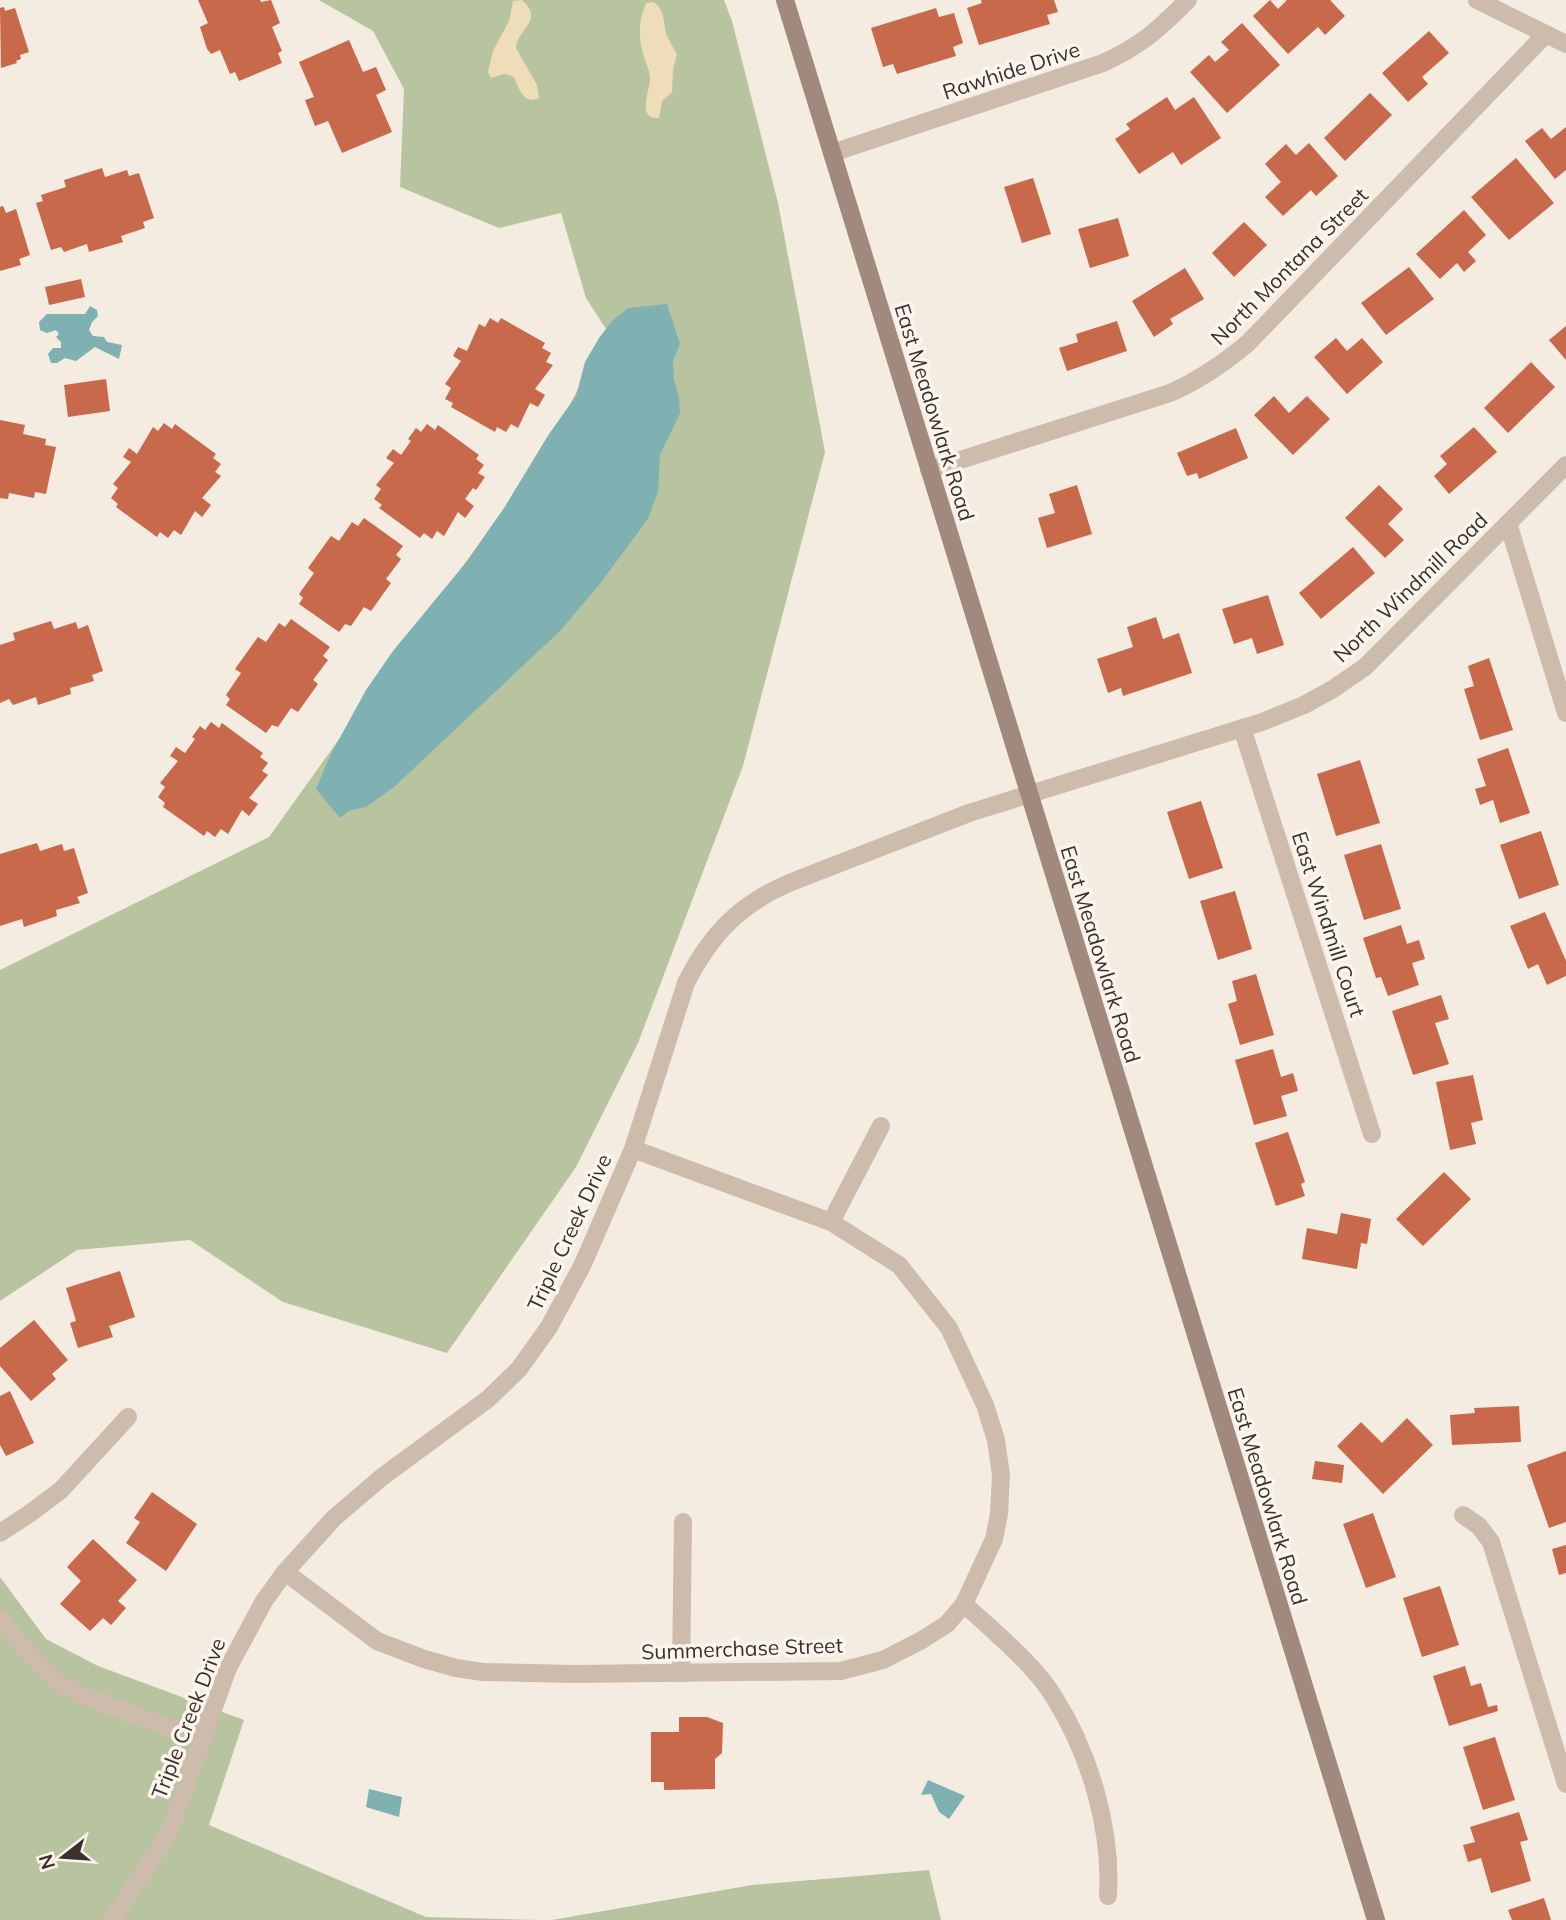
<svg xmlns="http://www.w3.org/2000/svg" width="1566" height="1920" viewBox="0 0 1566 1920" font-family="Mulish,sans-serif">
  <rect width="100%" height="100%" fill="#f4ebe1"/>
  <g fill="#b8c4a0">
    <path d="M319 0H724L732 21 778 203 825 452 743 766 638 1043 576 1167 447 1353 283 1302 190 1240 77 1250 0 1301V970L269 837 546 450 608 332 586 298 561 213 499 228 400 187 404 89 373 31Z"/>
    <path d="M0 1577 46 1639 98 1666 244 1720 209 1825 426 1917 538 1920H0Z"/>
    <path d="M929 1870 941 1920H552L752 1885Z"/>
  </g>
  <g fill="#efdcb8">
    <path d="M522 0C545 21 517 29 516 48L537 85 539 98C522 105 520 88 513 76L504 74 491 78 488 72 493 51 509 21 513 1Z"/>
    <path d="M653 2C667 10 662 25 668 38 671 44 674 49 677 54L673 70 672 92 662 101 659 118C636 120 650 91 650 78 650 71 646 64 644 57 638 36 638 23 646 3Z"/>
  </g>
  <g fill="#7fb0b2">
    <path d="M667 304 680 344 673 361 674 380 679 397 680 413 660 455 658 492 648 519 599 585 560 631 394 787 366 807 349 811 340 818 316 789 331 754 366 690 393 651 468 560 504 508 549 434 576 396 585 362 599 338 612 321 628 308Z"/>
    <path d="M90 306 97 310 98 316 92 322 89 330 93 336 104 337 107 342 122 345 119 359 95 347 76 361 65 358 57 363H51L48 354 53 348H61V342L56 337 59 334 56 330 47 333 40 330 39 322 47 314H85Z"/>
    <path d="M928 1780 965 1796 949 1819 939 1812 931 1794 921 1795Z"/>
    <path d="M369 1789 402 1797 399 1817 366 1807Z"/>
  </g>
  <g fill="#c8694b">
    <path d="M198 0H260L261 2 271 0 280 23 272 27 282 51 278 53 282 63 239 81 235 72 230 74 220 50 211 54 207 49 200 27 208 23Z"/>
    <path d="M981 0H1054L1058 12 1047 15 1050 24 979 45 967 8 982 3Z"/>
    <path d="M1270 0 1278 9 1287 0H1330L1345 16 1325 35 1318 27 1288 54 1253 16Z"/>
    <path d="M4 7 5 11 15 8 29 52 20 55 21 59 16 61 17 63 1 68 0 8Z"/>
    <path d="M936 8 939 17 954 13 963 43 953 47 956 56 897 74 893 64 883 67 871 28Z"/>
    <path d="M1242 23 1280 65 1227 113 1190 72 1209 55 1215 62 1229 50 1221 42Z"/>
    <path d="M1429 31 1449 53 1422 77 1428 84 1408 102 1382 73Z"/>
    <path d="M349 40 363 72 376 67 386 90 376 95 392 132 342 153 328 121 315 126 305 100 314 97 299 62Z"/>
    <path d="M1370 93 1392 115 1345 161 1324 138Z"/>
    <path d="M1167 97 1175 110 1194 97 1221 138 1181 165 1173 152 1139 174 1115 139 1130 129 1126 124Z"/>
    <path d="M1566 127V170L1555 179 1525 141 1542 128 1551 139Z"/>
    <path d="M1309 143 1338 176 1316 196 1311 190 1283 216 1265 197 1281 182 1265 164 1286 144 1296 155Z"/>
    <path d="M1516 158 1554 203 1509 240 1471 197Z"/>
    <path d="M102 168 105 177 127 170 129 176 139 173 154 218 143 222 145 228 121 236 123 242 89 252 87 244 64 252 61 247 51 250 36 203 43 201 41 195 66 187 64 180Z"/>
    <path d="M1033 178 1051 234 1022 243 1004 187Z"/>
    <path d="M3 206 6 213 16 209 30 255 19 259 21 265 0 271V207Z"/>
    <path d="M1464 210 1486 235 1468 252 1476 261 1464 272 1457 263 1440 279 1416 254Z"/>
    <path d="M1118 218 1129 256 1090 268 1078 229Z"/>
    <path d="M1244 222 1267 245 1234 277 1212 253Z"/>
    <path d="M1409 267 1434 299 1386 335 1361 303Z"/>
    <path d="M1185 268 1204 299 1170 319 1173 324 1154 337 1132 301Z"/>
    <path d="M81 279 85 297 49 305 45 287Z"/>
    <path d="M490 318 498 323 501 318 545 343 542 348 551 353 546 362 553 365 535 389 545 395 538 407 530 403 518 428 511 424 506 432 497 427 495 432 451 407 453 403 445 399 451 388 445 384 461 361 453 356 458 347 467 351 479 324 485 327Z"/>
    <path d="M1117 321 1127 351 1067 371 1059 348 1078 342 1076 334Z"/>
    <path d="M1566 326V360L1549 340Z"/>
    <path d="M1336 338 1347 351 1362 338 1383 362 1347 394 1314 357Z"/>
    <path d="M1531 362 1555 387 1508 433 1484 408Z"/>
    <path d="M106 379 110 411 68 417 64 385Z"/>
    <path d="M1274 396 1289 413 1307 396 1330 419 1293 455 1254 415Z"/>
    <path d="M0 420 25 425 23 434 46 439 45 445 56 447 46 494 35 492 34 498 9 493 8 499 0 498Z"/>
    <path d="M164 423 172 429 175 424 216 454 213 458 221 464 215 472 221 476 202 498 211 505 202 517 195 511 181 535 174 530 168 538 160 532 157 537 116 507 118 504 111 498 118 488 113 484 131 462 123 457 129 448 137 454 153 427 158 431Z"/>
    <path d="M427 424 435 430 438 425 479 455 476 459 484 465 478 473 485 477 476 490 473 488 465 499 474 506 465 518 458 512 444 536 437 531 432 539 424 533 420 538 379 508 382 505 374 499 381 489 376 485 394 463 386 458 393 449 401 455 411 441 408 439 416 428 421 432Z"/>
    <path d="M1474 427 1497 452 1449 494 1434 476 1447 464 1440 456Z"/>
    <path d="M1236 428 1248 458 1199 479 1197 473 1187 476 1177 453Z"/>
    <path d="M1077 485 1092 534 1047 548 1038 518 1055 513 1049 494Z"/>
    <path d="M1379 485 1403 509 1388 524 1404 540 1385 558 1345 518Z"/>
    <path d="M364 518 403 546 396 555 401 559 386 579 391 583 371 611 364 607 351 626 345 624 339 632 299 604 303 598 299 594 314 573 308 568 331 536 339 541 352 522 358 526Z"/>
    <path d="M1353 547 1375 573 1321 619 1299 593Z"/>
    <path d="M1268 595 1284 645 1257 654 1252 638 1234 644 1222 609Z"/>
    <path d="M1156 617 1163 639 1179 633 1192 673 1123 696 1121 688 1108 693 1097 659 1133 647 1127 627Z"/>
    <path d="M291 619 330 647 323 656 328 660 313 680 318 684 298 712 291 708 278 727 272 725 266 733 226 705 230 699 226 695 241 673 235 669 258 637 266 642 279 623 285 627Z"/>
    <path d="M51 621 54 629 76 622 78 629 88 625 103 671 92 675 94 681 70 688 71 694 38 705 36 697 13 705 9 699 0 703V645L15 640 13 633Z"/>
    <path d="M1489 658 1513 730 1480 740 1464 689 1474 686 1468 666Z"/>
    <path d="M211 722 219 728 222 723 263 753 260 757 268 763 262 771 268 775 249 798 258 804 249 816 242 810 228 834 221 829 215 837 207 831 204 836 163 807 165 803 158 797 165 787 160 783 178 761 170 756 176 747 185 753 195 739 192 737 200 726 205 730Z"/>
    <path d="M1508 748 1530 813 1500 823 1493 800 1480 805 1475 789 1486 786 1477 759Z"/>
    <path d="M1360 760 1380 823 1336 836 1317 774Z"/>
    <path d="M1201 801 1223 868 1189 879 1167 812Z"/>
    <path d="M1541 831 1559 885 1519 899 1500 845Z"/>
    <path d="M37 843 40 851 62 844 64 851 74 848 88 893 77 897 80 903 56 910 57 916 24 927 22 919 0 926V854Z"/>
    <path d="M1381 844 1401 909 1364 920 1344 855Z"/>
    <path d="M1235 891 1252 949 1218 960 1200 901Z"/>
    <path d="M1545 912 1566 961V976L1547 985 1538 964 1528 969 1510 926Z"/>
    <path d="M1401 925 1407 944 1419 940 1425 959 1412 963 1419 985 1388 996 1381 977 1376 978 1363 938Z"/>
    <path d="M1256 974 1274 1035 1240 1045 1228 1004 1237 1001 1232 981Z"/>
    <path d="M1441 995 1449 1019 1435 1023 1449 1064 1413 1075 1392 1011Z"/>
    <path d="M1273 1049 1281 1077 1293 1073 1298 1091 1281 1096 1287 1116 1254 1125 1235 1060Z"/>
    <path d="M1473 1075 1483 1120 1471 1123 1476 1144 1450 1150 1436 1082Z"/>
    <path d="M1288 1132 1305 1182 1301 1184 1305 1196 1276 1206 1255 1143Z"/>
    <path d="M1444 1172 1471 1199 1423 1246 1396 1219Z"/>
    <path d="M1341 1213 1371 1219 1367 1244 1361 1243 1357 1269 1302 1259 1307 1228 1337 1234Z"/>
    <path d="M120 1271 135 1317 109 1326 113 1337 78 1348 70 1323 76 1321 66 1288Z"/>
    <path d="M34 1320 68 1360 52 1374 56 1379 31 1401 0 1366V1348Z"/>
    <path d="M10 1391 34 1443 6 1456 0 1445V1396Z"/>
    <path d="M1519 1406 1521 1442 1452 1445 1450 1415 1475 1413 1474 1408Z"/>
    <path d="M1407 1418 1433 1445 1383 1494 1337 1446 1361 1422 1382 1443Z"/>
    <path d="M1566 1451V1522L1549 1528 1527 1465Z"/>
    <path d="M1315 1461 1344 1465 1342 1483 1312 1479Z"/>
    <path d="M152 1492 197 1524 166 1571 126 1543 140 1522 134 1518Z"/>
    <path d="M1373 1513 1396 1577 1366 1588 1343 1524Z"/>
    <path d="M93 1539 137 1580 118 1601 126 1608 111 1625 103 1618 90 1631 60 1604 81 1581 67 1567Z"/>
    <path d="M1566 1545V1573L1559 1575 1552 1549Z"/>
    <path d="M1440 1586 1459 1645 1422 1657 1403 1598Z"/>
    <path d="M1465 1666 1471 1686 1481 1683 1488 1707 1497 1705 1498 1711 1449 1726 1433 1676Z"/>
    <path d="M679 1717H707L723 1723 722 1753 715 1759V1789L664 1790V1782H651V1732H679Z"/>
    <path d="M1495 1737 1515 1800 1483 1810 1463 1747Z"/>
    <path d="M1519 1812 1528 1840 1520 1842 1531 1881 1491 1893 1481 1858 1468 1862 1463 1845 1475 1842 1470 1827Z"/>
    <path d="M1544 1898 1551 1920H1512L1508 1910Z"/>
  </g>
  <g fill="none" stroke-linecap="round" stroke-linejoin="round">
    <g stroke="#cdbbac" stroke-width="18">
      <path d="M1477 0 1566 44"/>
      <path d="M832 153 1103 63C1142 45 1158 30 1188 0"/>
      <path d="M929 470 1170 393C1200 380 1223 364 1248 343L1546 34"/>
      <path d="M1508 523 1566 713"/>
      <path d="M1242 728 1372 1134"/>
      <path d="M831 1222 881 1126"/>
      <path d="M1463 1515 1479 1526 1491 1542 1566 1784"/>
      <path d="M0 1533 29 1514 61 1490 128 1417"/>
      <path d="M285 1572 377 1641 424 1659 456 1668 483 1672 574 1674 841 1671 883 1660 922 1640 947 1624 964 1604 994 1539 999 1514 1001 1475 996 1440 985 1405 949 1328 899 1265 831 1222 633 1149"/>
      <path d="M964 1604C993 1631 1034 1664 1054 1697 1090 1754 1112 1829 1108 1896"/>
      <path d="M0 1618 25 1650 58 1683 84 1696 170 1728 202 1737"/>
      <path d="M681 1673 683 1522"/>
    </g>
    <path stroke="#cdbbac" stroke-width="18" d="M112 1920 168 1835 228 1668 264 1601 285 1572 334 1518 382 1477 488 1399 519 1369 549 1327 582 1266 633 1149 686 983C711 933 742 902 794 881L969 813 1262 722 1304 705 1333 689 1365 667 1566 465"/>
    <path stroke="#a18a7d" stroke-width="18" d="M785 0 1376 1920"/>
  </g>
  <g text-anchor="middle" dominant-baseline="central" stroke-width="7" stroke-linejoin="round" paint-order="stroke">
    <g font-size="21" fill="#3b302b" stroke="#fbf5ee">
      <text transform="translate(1011 70) rotate(-18)">Rawhide Drive</text>
      <text transform="translate(1289 266) rotate(-45)">North Montana Street</text>
      <text transform="translate(935 412) rotate(73)">East Meadowlark Road</text>
      <text transform="translate(1410 587) rotate(-44)">North Windmill Road</text>
      <text transform="translate(1329 924) rotate(72)">East Windmill Court</text>
      <text transform="translate(1101 954) rotate(73)">East Meadowlark Road</text>
      <text transform="translate(569 1232) rotate(-65)">Triple Creek Drive</text>
      <text transform="translate(1268 1496) rotate(73)">East Meadowlark Road</text>
      <text transform="translate(742 1648) rotate(-2)">Summerchase Street</text>
      <text transform="translate(188 1718) rotate(-69)">Triple Creek Drive</text>
    </g>
  </g>
  <g transform="translate(63 1857) rotate(253)" stroke="#fbf5ee" stroke-width="5" paint-order="stroke">
  <path d="M0-5L12 26L0 18L-12 26Z" fill="#3b302b"/>
  <text y="-10" font-size="19" font-weight="bold" text-anchor="middle" fill="#3b302b">N</text>
  </g>
</svg>
